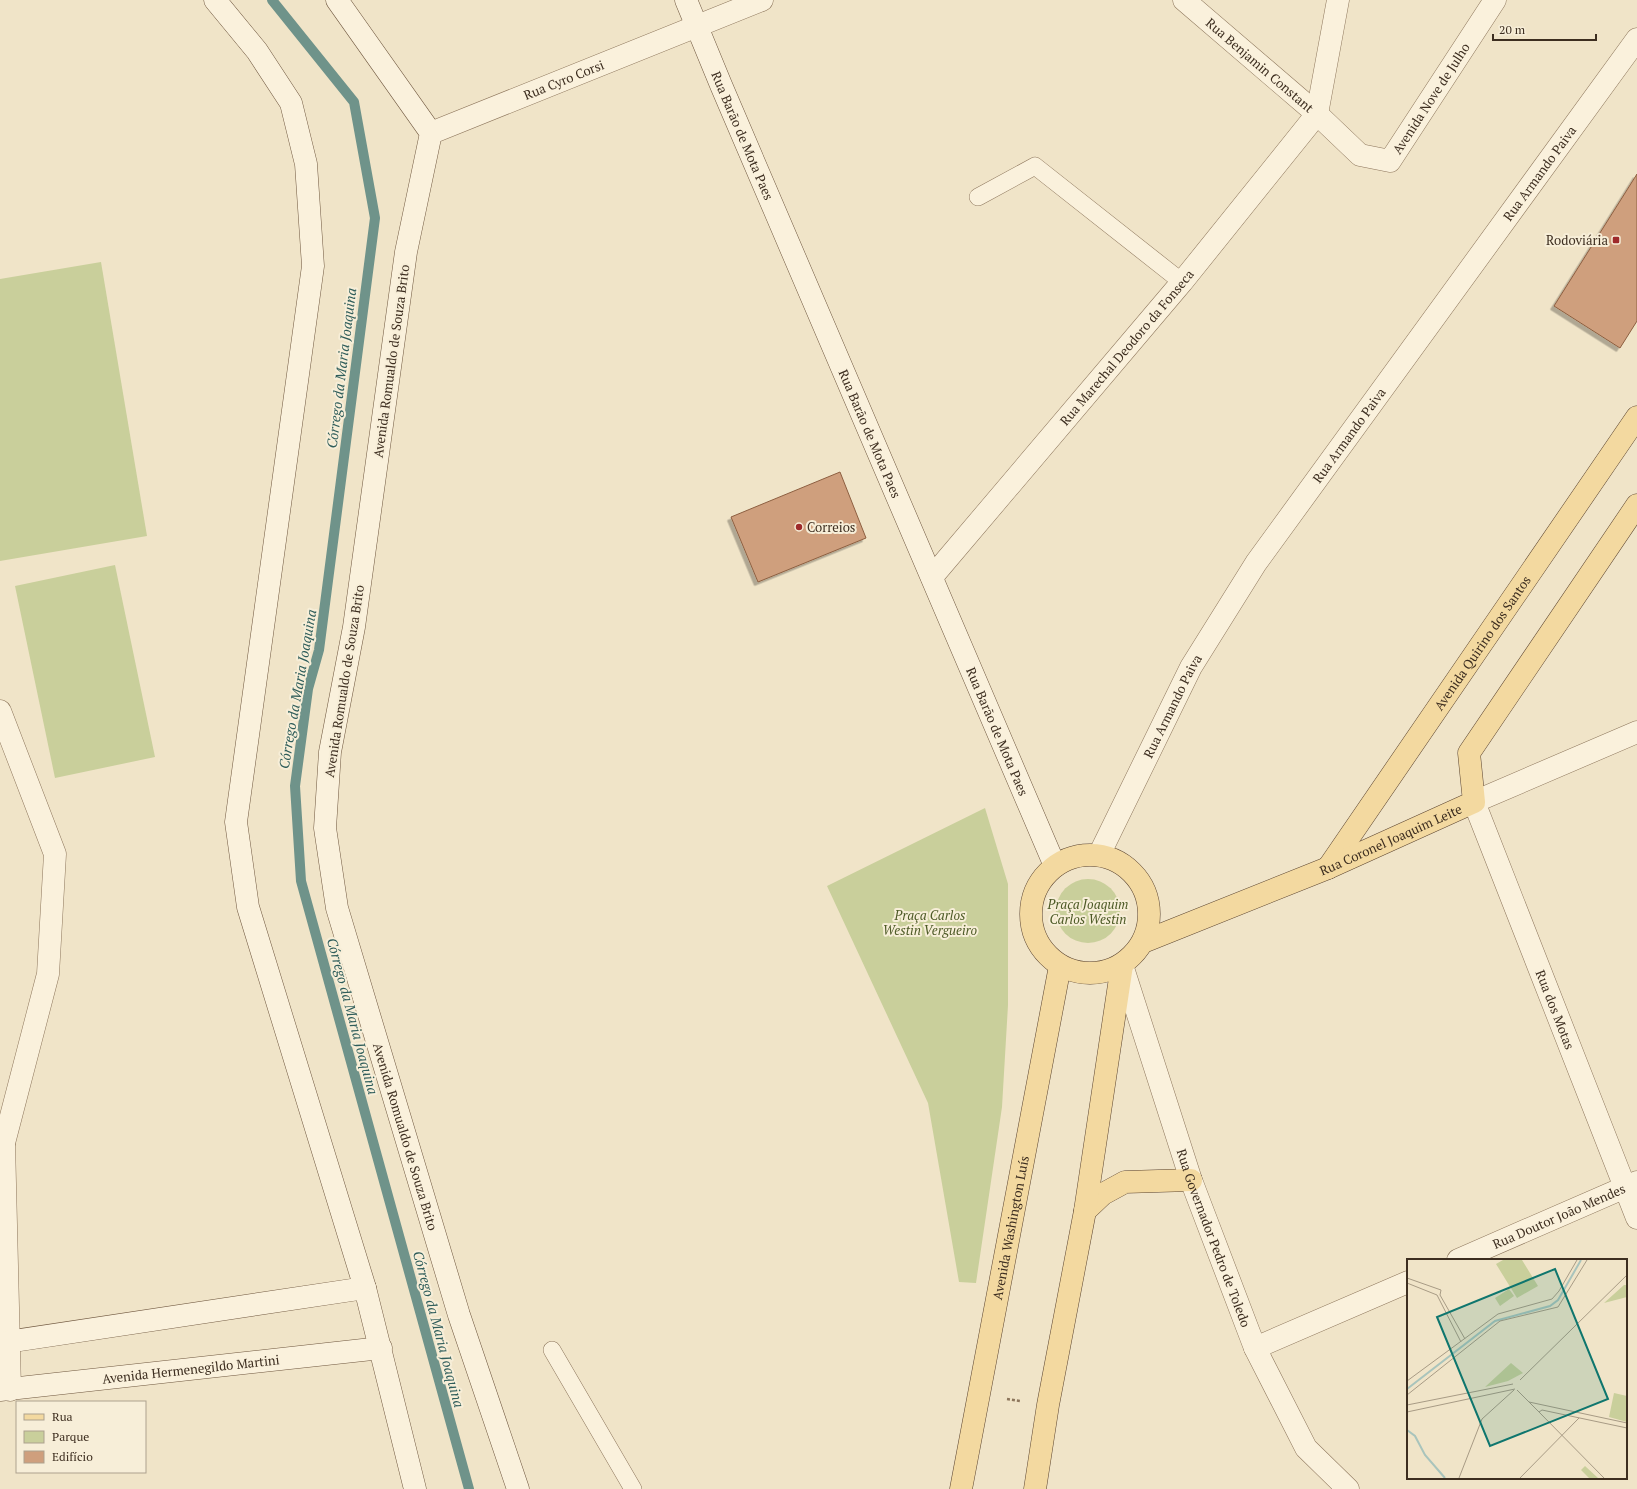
<svg xmlns="http://www.w3.org/2000/svg" width="1637" height="1489" viewBox="0 0 1637 1489" font-family="'PT Serif',serif">
  <defs>
    <filter id="shadow"><feDropShadow dx="-3.5" dy="3.5" stdDeviation="0" flood-color="#0004"/></filter>
  </defs>
  <rect width="100%" height="100%" fill="#f0e4c8"/>
  <g fill="#c9cf9b">
    <path d="M101 262 147 536 0 561V279Z"/>
    <path d="M115 565 155 757 55 778 15 586Z"/>
    <path d="M985 808 1008 884V1005L1002 1107 976 1283 959 1282 928 1103 827 886Z"/>
    <circle cx="1088" cy="911" r="32"/>
  </g>
  <g fill="none" stroke-linecap="round" stroke-linejoin="round">
    <path stroke="#6f938a" stroke-width="10" d="M272 0 354 102 375 218 319 650 308 689 295 786 301 881 469 1489"/>
  </g>
  <g fill="#cf9f7d" stroke="#8d5f41" filter="url(#shadow)">
    <path d="M1637 174V321L1620 348 1554 306Z"/>
    <path d="M840 472 866 538 758 582 731 517Z"/>
  </g>
  <g fill="none" stroke-linecap="round" stroke-linejoin="round">
    <g stroke="#8d765c" stroke-width="18">
      <g id="service">
        <path d="M978 197 1035 166 1182 282"/>
        <path d="M552 1350 633 1489"/>
      </g>
    </g>
    <g stroke="#8d765c" stroke-width="23">
      <g id="minor">
        <path id="s1" d="M1184 0 1317 114 1360 155 1390 161 1495 0"/>
        <path id="s2" d="M431 133 762 0"/>
        <path id="s3" d="M932 577 1182 282 1317 114 1338 0"/>
        <path d="M0 711 55 854 48 974 4 1143 0 1137"/>
        <path id="s4" d="M1474 802 1637 1218"/>
        <path id="s5" d="M1099 855 1191 667 1256 563 1637 39"/>
        <path d="M4 1143 10 1390"/>
        <path id="s6" d="M1458 1260 1637 1182"/>
        <path d="M1255 1348 1408 1282"/>
      </g>
    </g>
    <g stroke="#8d765c" stroke-width="23">
      <g id="tertiary">
        <path d="M1474 802 1637 732"/>
        <path id="s7" d="M1122 965 1191 1180 1255 1348 1306 1448 1348 1489"/>
      </g>
    </g>
    <g stroke="#6f573f" stroke-width="23">
      <g id="secondary">
        <path d="M215 0 257 51 291 103 306 164 313 266 236 822 248 907 365 1288 415 1489"/>
        <path id="s8" d="M337 0 431 133 406 252 354 627 330 752 325 828 337 908 459 1315 518 1489"/>
        <path id="s9" d="M686 0 721 85 1055 866"/>
        <path d="M0 1343 365 1288"/>
        <path id="s10" d="M0 1390 381 1348"/>
      </g>
    </g>
    <g stroke="#5b4430" stroke-width="23">
      <g id="primary">
        <circle cx="1090" cy="914" r="59"/>
        <path id="s11" d="M1328 868 1637 417"/>
        <path id="s12" d="M1143 942 1328 868 1474 802 1469 753 1637 505"/>
        <path d="M1085 1211 1103 1194 1125 1182 1191 1180"/>
        <path id="s13" d="M961 1489 1060 966"/>
        <path d="M1035 1489 1048 1405 1085 1211 1122 965"/>
      </g>
    </g>
    <path stroke="#8d765c" stroke-width="2.5" stroke-dasharray="3 2" stroke-linecap="butt" d="M1007 1399 1020 1401"/>
    <use href="#service" stroke="#faf1dc" stroke-width="17"/>
    <use href="#minor" stroke="#faf1dc" stroke-width="22"/>
    <use href="#tertiary" stroke="#faf1dc" stroke-width="22"/>
    <use href="#secondary" stroke="#faf1dc" stroke-width="22"/>
    <use href="#primary" stroke="#f3d9a0" stroke-width="22"/>
  </g>
  <g fill="#9e2a2b" stroke="#f7eed8" stroke-width="1.5">
    <rect x="1612" y="236" width="8" height="8" rx="2"/>
    <circle cx="799" cy="527" r="4"/>
  </g>
  <g text-anchor="middle" dominant-baseline="central" stroke-width="4" stroke-linejoin="round" paint-order="stroke">
    <g font-size="13" fill="#3d2e20" stroke="#f7eed8">
      <text stroke="none"><textPath href="#s1" startOffset="100">Rua Benjamin Constant</textPath></text>
      <text stroke="none"><textPath href="#s2" startOffset="143">Rua Cyro Corsi</textPath></text>
      <text stroke="none"><textPath href="#s1" startOffset="340">Avenida Nove de Julho</textPath></text>
      <text stroke="none"><textPath href="#s9" startOffset="147">Rua Barão de Mota Paes</textPath></text>
      <text stroke="none"><textPath href="#s5" startOffset="814">Rua Armando Paiva</textPath></text>
      <text stroke="none"><textPath href="#s3" startOffset="301">Rua Marechal Deodoro da Fonseca</textPath></text>
      <text transform="translate(391 361) rotate(-82)">Avenida Romualdo de Souza Brito</text>
      <text stroke="none"><textPath href="#s9" startOffset="471">Rua Barão de Mota Paes</textPath></text>
      <text stroke="none"><textPath href="#s5" startOffset="490">Rua Armando Paiva</textPath></text>
      <text stroke="none"><textPath href="#s11" startOffset="273">Avenida Quirino dos Santos</textPath></text>
      <text transform="translate(344 681) rotate(-81)">Avenida Romualdo de Souza Brito</text>
      <text stroke="none"><textPath href="#s5" startOffset="166">Rua Armando Paiva</textPath></text>
      <text stroke="none"><textPath href="#s9" startOffset="795">Rua Barão de Mota Paes</textPath></text>
      <text stroke="none"><textPath href="#s12" startOffset="268">Rua Coronel Joaquim Leite</textPath></text>
      <text stroke="none"><textPath href="#s4" startOffset="223">Rua dos Motas</textPath></text>
      <text stroke="none"><textPath href="#s8" startOffset="1186">Avenida Romualdo de Souza Brito</textPath></text>
      <text stroke="none"><textPath href="#s6" startOffset="110">Rua Doutor João Mendes</textPath></text>
      <text stroke="none"><textPath href="#s13" startOffset="266">Avenida Washington Luís</textPath></text>
      <text stroke="none"><textPath href="#s7" startOffset="288">Rua Governador Pedro de Toledo</textPath></text>
      <text stroke="none"><textPath href="#s10" startOffset="192">Avenida Hermenegildo Martini</textPath></text>
    </g>
    <g font-size="13" fill="#3d2e20" stroke="#f7eed8" text-anchor="end">
      <text x="1608" y="240">Rodoviária</text>
      <text x="807" y="527" text-anchor="start">Correios</text>
    </g>
    <g font-size="13" font-style="italic" fill="#4d5a26" stroke="#f7eed8">
      <text x="1088" y="904">Praça Joaquim<tspan x="1088" dy="15">Carlos Westin</tspan></text>
      <text x="930" y="915">Praça Carlos<tspan x="930" dy="15">Westin Vergueiro</tspan></text>
    </g>
    <g font-size="14" font-style="italic" fill="#2f5d5a" stroke="#f7eed8">
      <text transform="translate(341 368) rotate(-83)">Córrego da Maria Joaquina</text>
      <text transform="translate(297 689) rotate(-80)">Córrego da Maria Joaquina</text>
      <text transform="translate(353 1016) rotate(75)">Córrego da Maria Joaquina</text>
      <text transform="translate(439 1329) rotate(75)">Córrego da Maria Joaquina</text>
    </g>
  </g>
  <g transform="translate(1407 1259)">
    <rect width="220" height="220" fill="#f0e4c8"/>
    <path d="M96 1H115L131 27 110 39 89 5ZM217 26H220V38L197 44ZM102 30 107 37 93 47 88 39ZM104 104 116 114 101 122 78 128ZM207 134 220 137V163L202 158ZM178 207 191 219H182L174 211Z" fill="#c9cf9b"/>
    <path fill="none" stroke="#a9c4bc" stroke-width="2" d="M0 130 88 62 143 47 151 41 174 1M0 171 8 177 18 196 38 219"/>
    <path fill="none" stroke="#a89b85" stroke-width="1" d="M0 19 34 31 33 36 58 80M0 24 30 36 54 83M113 121 220 16M0 122 91 55 145 40 152 32 170 1M110 131 132 153 135 151 220 169M0 136 93 62 151 48 180 1M122 143 220 164M0 146 106 125M0 153 108 130M132 153 197 219M52 219 75 160 107 131M113 219 172 159"/>
    <path fill="#0f766e" fill-opacity="0.15" stroke="#0f766e" stroke-width="2" d="M148 10 201 140 83 187 30 58Z"/>
    <rect width="220" height="220" fill="none" stroke="#3d2e20" stroke-width="2"/>
  </g>
  <rect x="16" y="1401" width="130" height="72" fill="#f7eed8" stroke="#ada18e"/>
  <rect x="24" y="1414" width="20" height="6" fill="#f3d9a0" stroke="#ada18e"/>
  <text x="52" y="1421" font-size="12" fill="#3d2e20">Rua</text>
  <rect x="24" y="1431" width="20" height="12" fill="#c9cf9b" stroke="#ada18e"/>
  <text x="52" y="1441" font-size="12" fill="#3d2e20">Parque</text>
  <rect x="24" y="1451" width="20" height="12" fill="#cf9f7d" stroke="#ada18e"/>
  <text x="52" y="1461" font-size="12" fill="#3d2e20">Edifício</text>
  <path d="M1493 34v6h103v-6" fill="none" stroke="#3d2e20" stroke-width="2"/>
  <text x="1499" y="34" font-size="12" fill="#3d2e20" stroke="#f7eed8" stroke-width="3" paint-order="stroke">20 m</text>
</svg>
